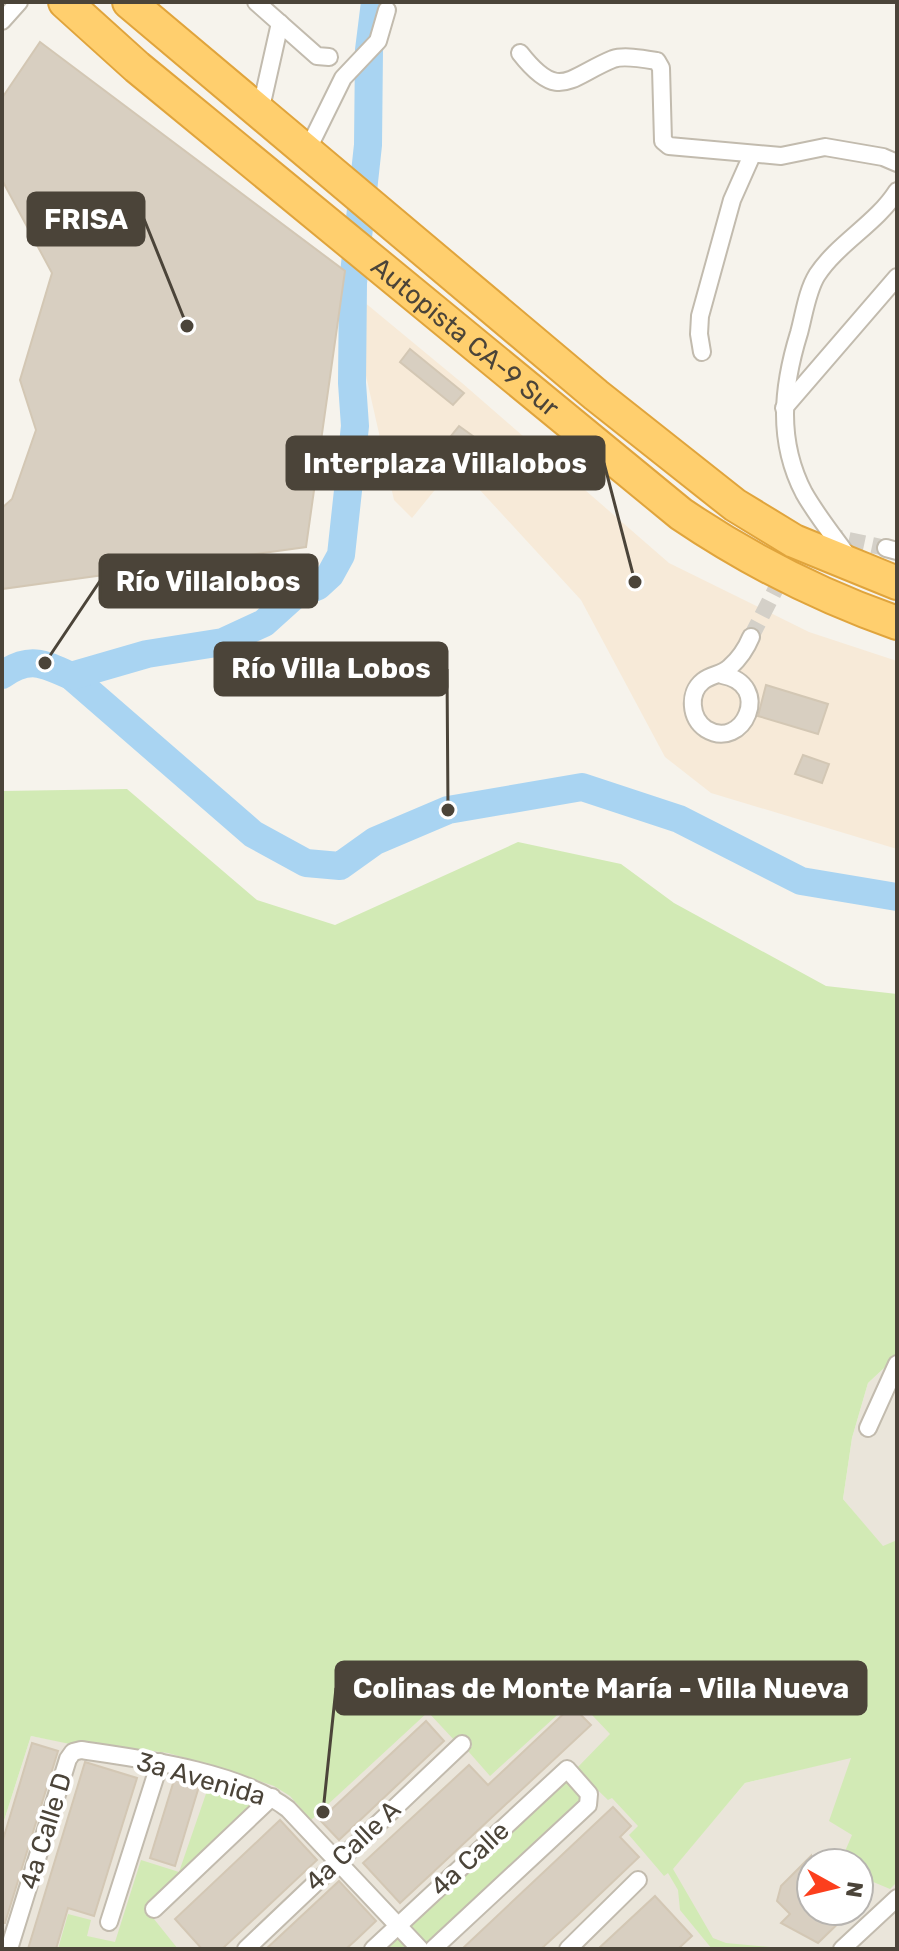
<svg xmlns="http://www.w3.org/2000/svg" width="899" height="1951" viewBox="0 0 899 1951" font-family="Rubik,sans-serif">
  <rect width="100%" height="100%" fill="#f6f3ec"/>
  <g fill="#eae5da" fill-rule="evenodd">
    <path d="M897 1356V1540L883 1547 843 1499 852 1438 868 1383Z"/>
    <path d="M591 1655 673 1868 745 1783 852 1757 897 1764V1949H2V1827L31 1736 59 1741 339 1736ZM811 1863H859V1911H811Z"/>
  </g>
  <path fill="#f7ead8" d="M346 287 462 383 669 563 809 632 897 661V849L711 793 665 757 581 600 456 464 412 518 394 500Z"/>
  <g fill="#d2eab5">
    <path d="M127 789 257 900 335 925 518 842 621 864 674 903 826 986 897 994V1356L868 1383 852 1438 843 1499 883 1546 897 1540V1882L890 1889 859 1876V1863H840L852 1835 829 1821 851 1758 745 1783 673 1869 713 1938 726 1943 792 1949H712L680 1910 678 1890 668 1873 664 1876 629 1835 638 1826 612 1798 608 1800 576 1769 610 1734 576 1698 490 1776 468 1751 472 1746 462 1734 455 1741 428 1712 311 1820 290 1796 274 1786 227 1770 168 1753 107 1745 70 1744 31 1736 2 1827V791Z"/>
    <path d="M567 1769 588 1805 433 1949H373Z"/>
    <path d="M209 1785 253 1796 257 1800 146 1909 178 1949H58L68 1914 91 1920 87 1936 115 1942 141 1860 179 1872Z"/>
  </g>
  <g fill="none" stroke-linecap="round" stroke-linejoin="round">
    <g stroke="#a9d4f2" stroke-width="28">
      <path d="M2 675C29 656 43 663 71 676L253 834 306 863 340 866 375 841 448 810 582 787 679 819 801 881 897 897"/>
      <path d="M71 676 147 654 223 642 264 623 294 596 318 586 330 575 341 555 355 426 352 383 353 283 368 145 369 50 375 2"/>
    </g>
  </g>
  <g fill="#d8cfc1" stroke="#d3c7b4" stroke-width="2">
    <path d="M40 42 345 271 306 547 2 589V508L12 499 36 430 20 380 52 273 2 180V98Z"/>
    <path d="M410 349 464 393 453 405 400 362Z"/>
    <path d="M459 426 477 439 460 461 442 447Z"/>
    <path d="M766 685 828 704 818 734 758 716Z"/>
    <path d="M803 755 829 764 822 783 795 774Z"/>
    <path d="M572 1706 591 1725 400 1903 363 1863 469 1765 488 1785Z"/>
    <path d="M426 1721 444 1741 339 1840 320 1820Z"/>
    <path d="M32 1743 58 1751 5 1923H2V1843Z"/>
    <path d="M85 1762 137 1778 112 1858 94 1916 68 1908 56 1949H28Z"/>
    <path d="M175 1777 200 1783 175 1866 150 1858Z"/>
    <path d="M613 1807 631 1826 620 1837 639 1857 577 1916 541 1949H462Z"/>
    <path d="M280 1820 317 1860 222 1949H202L175 1919Z"/>
    <path d="M811 1856V1911H851L818 1943 781 1923 790 1914 777 1901 781 1886Z"/>
    <path d="M339 1881 376 1921 357 1939 346 1949H266Z"/>
    <path d="M655 1896 692 1936 678 1949H598Z"/>
  </g>
  <g fill="none" stroke-linecap="round" stroke-linejoin="round">
    <g stroke="#d4d0c8" stroke-width="16" stroke-dasharray="16 8" stroke-linecap="butt">
      <path d="M825 539 839 538 886 548"/>
      <path d="M751 637 786 569"/>
    </g>
    <g stroke="#c2bbae" stroke-width="20">
      <g id="street">
        <path d="M256 2 317 56 329 57"/>
        <path d="M2 21 19 2"/>
        <path d="M520 53C559 103 569 77 613 59 624 55 645 59 657 61L661 68 663 141 669 146 781 156 825 147 883 157 897 163"/>
        <path d="M260 112 280 23"/>
        <path d="M307 151 343 78 378 41 387 10"/>
        <path d="M702 352 699 334 700 316 732 200 752 155"/>
        <path d="M784 408 897 277"/>
        <path d="M886 548 897 551"/>
        <path d="M850 559C835 538 817 516 804 493 777 441 782 388 799 333 804 315 807 291 817 275 838 243 876 224 897 191"/>
        <path d="M722 675C774 684 743 752 706 729 690 718 688 693 703 681 712 674 722 675 730 667 740 658 746 649 751 637"/>
        <path d="M868 1428 897 1364"/>
        <path d="M154 1909 272 1797"/>
        <path d="M109 1922 160 1762"/>
        <path d="M9 1949 68 1759 73 1752 81 1750C142 1759 239 1771 288 1809L420 1949"/>
        <path d="M246 1949 462 1744"/>
        <path d="M373 1949 567 1769 589 1794 588 1805 433 1949"/>
        <path d="M568 1949 638 1880"/>
        <path d="M842 1949 897 1898"/>
      </g>
    </g>
    <g stroke="#e0a43c" stroke-width="36">
      <g id="highway">
        <path id="s1" d="M65 2 137 67 681 514C749 560 820 596 897 623"/>
        <path d="M129 2 596 395 735 505 794 541 897 583"/>
      </g>
    </g>
    <use href="#street" stroke="#fff" stroke-width="16"/>
    <use href="#highway" stroke="#ffcf6e" stroke-width="32"/>
  </g>
  <g text-anchor="middle" dominant-baseline="central" stroke-width="8" stroke-linejoin="round" paint-order="stroke">
    <g font-size="26" fill="#4b4439" stroke="#fff">
      <text stroke="none"><textPath href="#s1" startOffset="522">Autopista CA-9 Sur</textPath></text>
      <text transform="translate(201 1779) rotate(16)">3a Avenida</text>
      <text transform="translate(46 1831) rotate(-73)">4a Calle D</text>
      <text transform="translate(353 1846) rotate(-43)">4a Calle A</text>
      <text transform="translate(470 1859) rotate(-43)">4a Calle</text>
    </g>
  </g>
  <path fill="none" stroke="#4b4439" stroke-width="3" d="M187 326L144 219M635 582L604 463M45 663L100 581M448 810L447 669M323 1812L336 1688"/>
  <g fill="#4b4439" stroke="#fff" stroke-width="3">
    <circle cx="187" cy="326" r="8"/>
    <circle cx="635" cy="582" r="8"/>
    <circle cx="45" cy="663" r="8"/>
    <circle cx="448" cy="810" r="8"/>
    <circle cx="323" cy="1812" r="8"/>
  </g>
  <g fill="#4b4439" stroke="#4b4439" stroke-width="3">
    <rect x="28" y="193" width="116" height="52" rx="8"/>
    <rect x="287" y="437" width="317" height="52" rx="8"/>
    <rect x="100" y="555" width="217" height="52" rx="8"/>
    <rect x="215" y="643" width="232" height="52" rx="8"/>
    <rect x="336" y="1662" width="530" height="52" rx="8"/>
  </g>
  <g font-size="28" text-anchor="middle" font-weight="bold" fill="#fff">
    <text x="86" y="229">FRISA</text>
    <text x="445" y="473">Interplaza Villalobos</text>
    <text x="208" y="591">Río Villalobos</text>
    <text x="331" y="678">Río Villa Lobos</text>
    <text x="601" y="1698">Colinas de Monte María - Villa Nueva</text>
  </g>
  <rect width="899" height="1951" fill="none" stroke="#4b4439" stroke-width="8"/>
  <g transform="translate(835 1887) rotate(98)"><circle r="38" fill="#ffffff" stroke="#b7b4b0" stroke-width="2"/>
  <path d="M0-6L14 30L0 20L-14 30Z" fill="#fc3f1d"/>
  <text y="-12" font-size="22" font-weight="bold" text-anchor="middle" fill="#4b4439">N</text>
  </g>
</svg>
